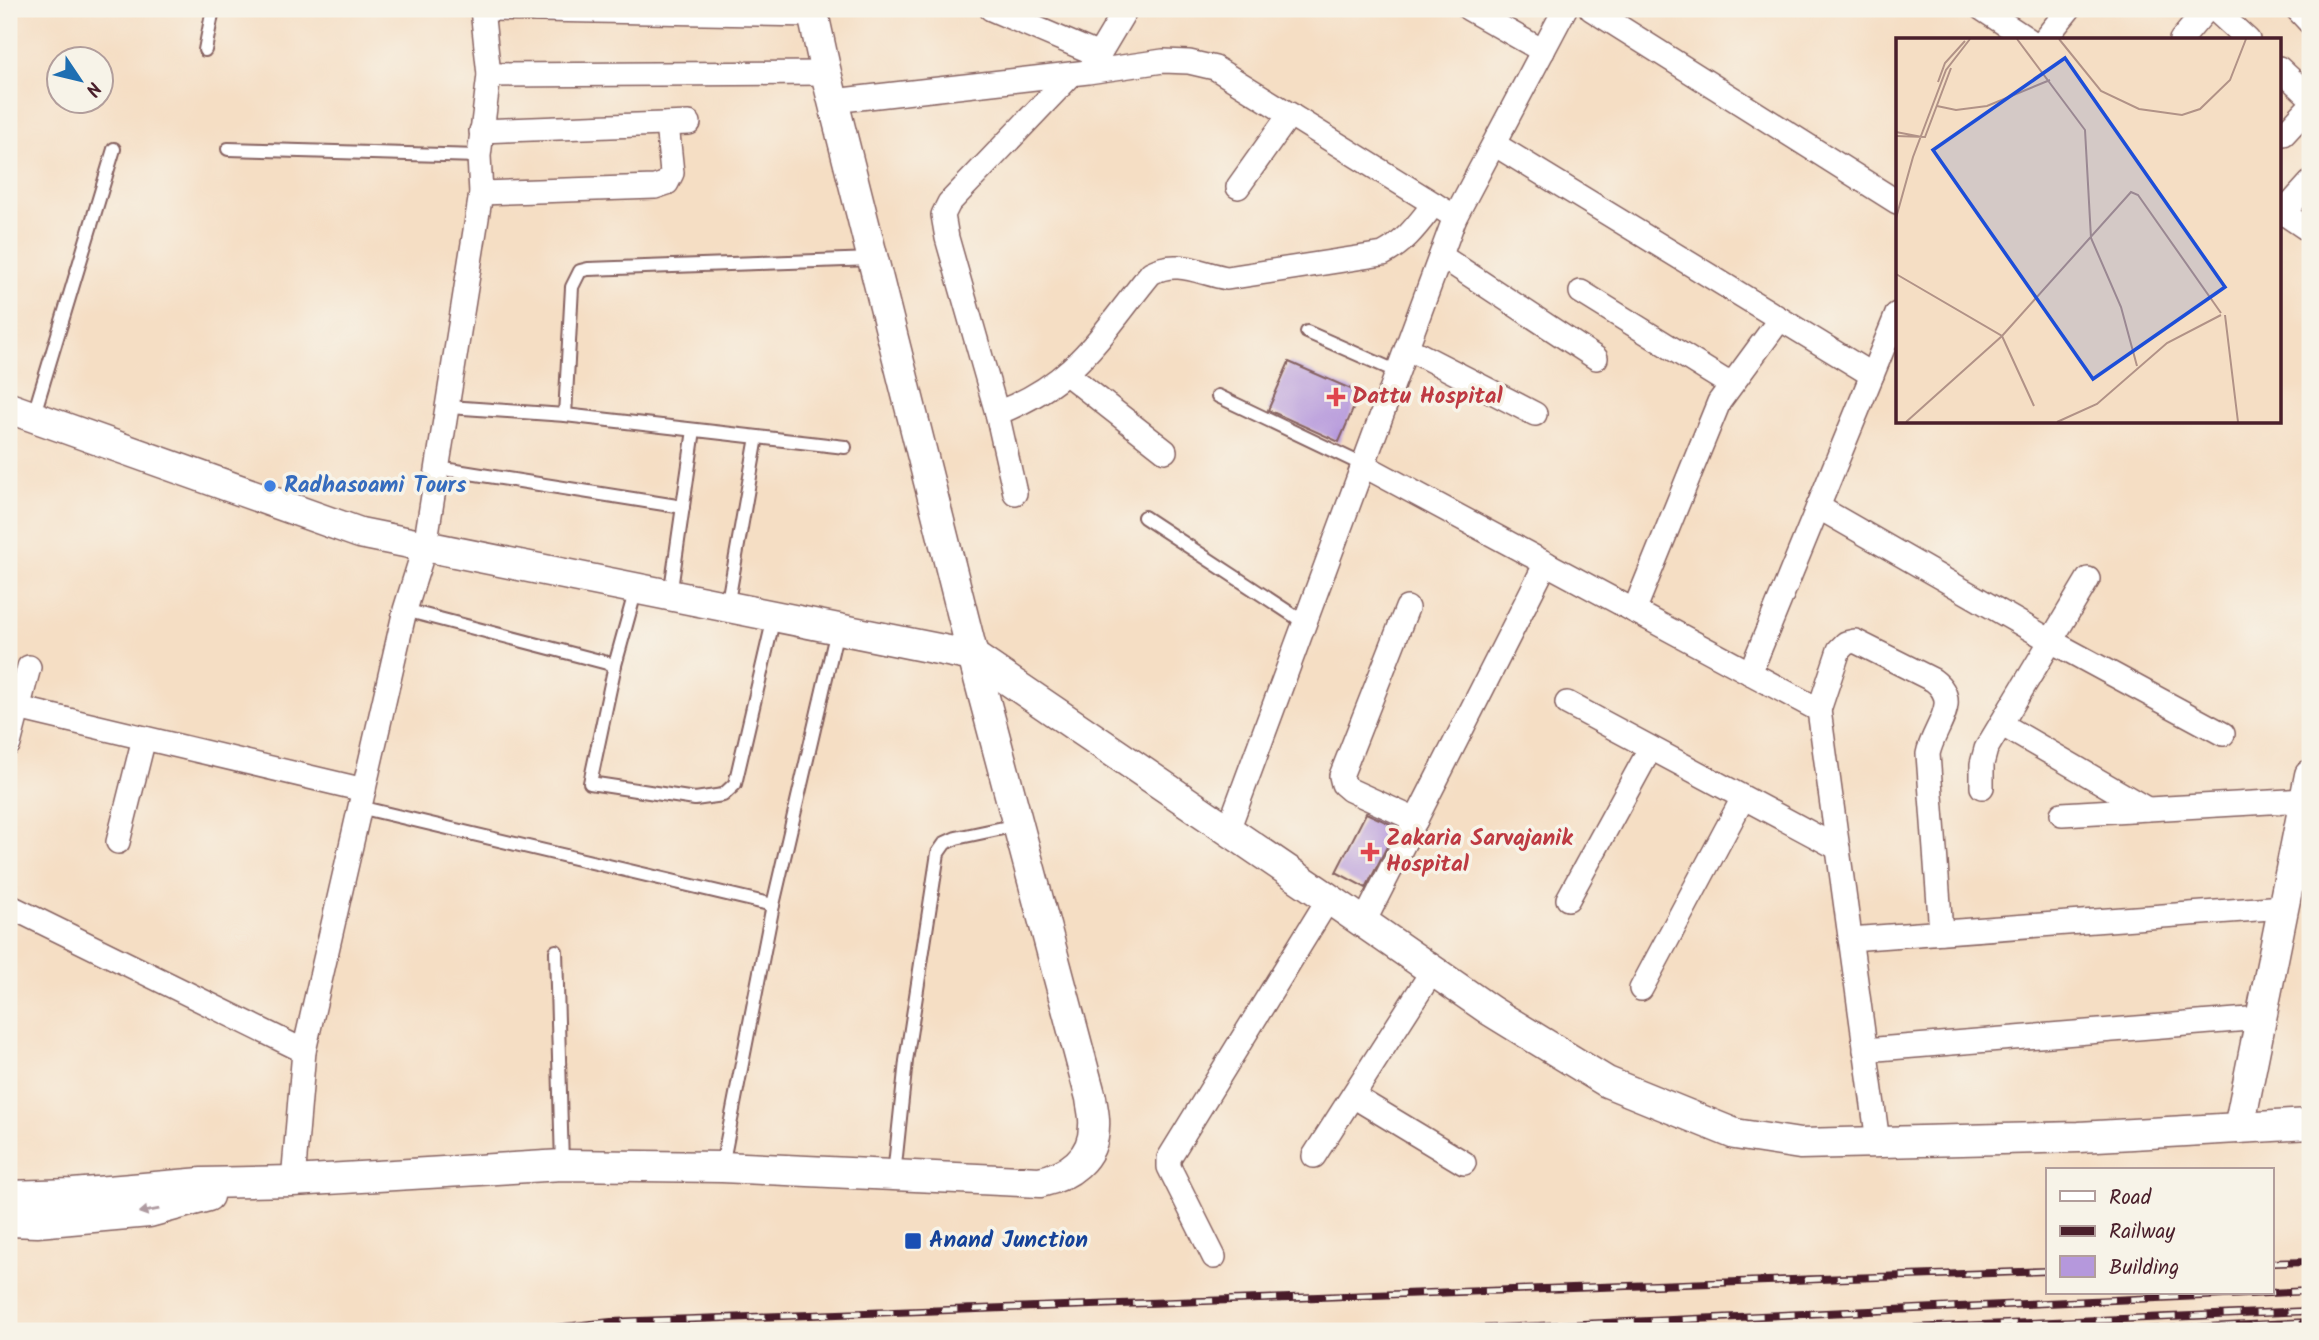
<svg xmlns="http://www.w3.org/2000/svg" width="2319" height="1340" viewBox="0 0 2319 1340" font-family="Kalam,sans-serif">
  <rect width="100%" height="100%" fill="#f7f3e8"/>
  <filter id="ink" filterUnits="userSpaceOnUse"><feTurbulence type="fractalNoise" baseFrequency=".0143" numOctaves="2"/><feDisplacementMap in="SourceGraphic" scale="14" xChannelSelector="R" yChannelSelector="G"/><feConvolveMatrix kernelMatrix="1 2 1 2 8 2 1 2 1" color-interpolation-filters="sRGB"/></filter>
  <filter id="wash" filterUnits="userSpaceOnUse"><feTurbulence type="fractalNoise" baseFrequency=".00686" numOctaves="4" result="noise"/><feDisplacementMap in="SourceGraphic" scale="28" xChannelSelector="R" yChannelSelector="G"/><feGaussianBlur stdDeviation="1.57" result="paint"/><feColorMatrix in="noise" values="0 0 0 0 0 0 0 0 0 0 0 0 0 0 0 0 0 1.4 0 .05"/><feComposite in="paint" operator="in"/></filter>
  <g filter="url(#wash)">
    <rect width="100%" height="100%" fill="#f5dec4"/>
    <g id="blocks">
      <g fill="#b598dc">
        <path d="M1289 362 1360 393 1339 442 1268 410Z"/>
        <path d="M1366 813 1397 827 1366 888 1336 872Z"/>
      </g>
    </g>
  </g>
  <g filter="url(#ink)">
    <use href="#blocks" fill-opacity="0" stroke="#866261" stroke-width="2"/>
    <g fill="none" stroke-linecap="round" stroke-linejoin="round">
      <g stroke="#866261" stroke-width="16">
        <g id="service">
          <path d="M205 50 213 9"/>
          <path d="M228 149 479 156"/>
          <path d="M1307 332 1398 372"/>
          <path d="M1218 396 1363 465"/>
          <path d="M449 407 565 415 845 447"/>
          <path d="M565 415 572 287 580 271 588 269 873 259"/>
          <path d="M33 417 114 149"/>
          <path d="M438 468 683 507"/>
          <path d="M1144 517 1305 623"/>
          <path d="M636 589 615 665 590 783 695 799 723 795 735 784 774 617"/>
          <path d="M670 596 694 430"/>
          <path d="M727 607 757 437"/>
          <path d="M405 610 615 665"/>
          <path d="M359 807 773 905"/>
          <path d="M556 951 562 1164"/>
          <path d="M722 1166 773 905 837 630"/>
          <path d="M894 1175 906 1061 938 853 945 843 956 838 1017 825"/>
        </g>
      </g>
      <g stroke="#866261" stroke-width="26">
        <g id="minor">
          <path d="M491 9 814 15"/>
          <path d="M991 9 1099 55"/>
          <path d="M1469 9 1543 51"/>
          <path d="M1591 9 1897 202"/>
          <path d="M1982 9 2029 40"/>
          <path d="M2214 9 2248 40"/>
          <path d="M2297 9 2310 23"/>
          <path d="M2044 40 2069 9"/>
          <path d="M2181 40 2207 9"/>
          <path d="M1092 66 1126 9"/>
          <path d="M2279 68 2310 97"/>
          <path d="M489 75 826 73"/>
          <path d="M833 101 1088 72 1163 61 1189 62 1215 68 1455 217"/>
          <path d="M481 131 689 123"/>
          <path d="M2284 134 2310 106"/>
          <path d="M1494 144 1872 375"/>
          <path d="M1238 187 1290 114"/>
          <path d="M481 193 655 187 667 183 672 173 667 124"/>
          <path d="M2279 210 2310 231"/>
          <path d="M2283 213 2310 183"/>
          <path d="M1441 256 1596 358"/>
          <path d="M1581 292 1731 385"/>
          <path d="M1407 348 1535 414"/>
          <path d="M1067 374 1165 451"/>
          <path d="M997 413C1077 383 1100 335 1151 273 1177 259 1199 273 1227 278L1383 254C1406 242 1418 224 1434 204"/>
          <path d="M1363 465 1819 710 1878 1142"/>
          <path d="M1015 493 997 413 947 238 943 215 949 203 1072 74"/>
          <path d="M1818 507 2051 641 2223 734"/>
          <path d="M1407 608 1341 776 1343 784 1350 790 1416 820"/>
          <path d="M1634 611 1719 402 1780 319"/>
          <path d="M1750 673 1897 314"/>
          <path d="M1567 703 1838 848"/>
          <path d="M18 708 364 790"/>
          <path d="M1819 710 1839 650 1846 643 1855 641 1933 680C1963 702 1933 727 1928 754L1941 932"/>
          <path d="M2001 724 2147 809"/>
          <path d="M9 744 29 667"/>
          <path d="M1982 787V764L1986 749 2088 579"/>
          <path d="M2062 814 2305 800"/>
          <path d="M1228 830 1455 217 1565 9"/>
          <path d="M118 842 144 738"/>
          <path d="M1568 899 1650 749"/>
          <path d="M9 906 304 1051"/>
          <path d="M1364 922 1546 563"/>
          <path d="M1850 939 2284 907"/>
          <path d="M1641 989 1743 798"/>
          <path d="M1865 1050 2261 1018"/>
          <path d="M1353 1096 1464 1163"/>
          <path d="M1314 1156 1433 970"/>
          <path d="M293 1181 304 1051 405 610 425 546 481 193 479 156 489 75 482 9"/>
          <path d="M1214 1257 1169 1167V1158L1329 898"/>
        </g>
      </g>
      <g stroke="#866261" stroke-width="33">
        <g id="tertiary">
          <path d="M9 408 360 533 973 656 1344 909 1491 1011 1607 1082 1735 1134 1800 1144 2079 1137 2310 1124"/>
          <path d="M2239 1128 2310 775"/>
          <path d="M9 1196 73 1194 202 1183 293 1181 562 1165 722 1167 1040 1182C1068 1176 1094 1159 1094 1126 1095 1117 1092 1107 1091 1098L973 656 826 73 812 9"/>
          <path d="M9 1221 37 1222 149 1212 208 1196"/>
        </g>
      </g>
      <use href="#service" stroke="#fff" stroke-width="12"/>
      <use href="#minor" stroke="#fff" stroke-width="23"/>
      <use href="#tertiary" stroke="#fff" stroke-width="30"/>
      <g stroke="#4a1f2b" stroke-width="8">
        <g id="rail">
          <path d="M2272 1263 2310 1262"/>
          <path d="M526 1331 611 1322 2048 1271"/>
          <path d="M1427 1331 2310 1291"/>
          <path d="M1840 1331 2310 1311"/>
          <path d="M2124 1331 2310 1322"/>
        </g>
      </g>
      <use href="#rail" stroke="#f7f3e8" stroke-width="5" stroke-dasharray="16" stroke-linecap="butt"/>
    </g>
    <defs><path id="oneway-solid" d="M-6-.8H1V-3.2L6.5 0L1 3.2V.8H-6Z" transform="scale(1.75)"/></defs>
    <use fill="#ae9aa0" href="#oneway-solid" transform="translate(149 1211) rotate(170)"/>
  </g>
  <g fill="#e0444e" stroke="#f7f3e8" stroke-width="2.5">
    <path d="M1332.5 386.5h7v7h7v7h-7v7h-7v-7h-7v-7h7z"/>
    <path d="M1366.5 841.5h7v7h7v7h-7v7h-7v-7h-7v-7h7z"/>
  </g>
  <circle fill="#3f7fe0" stroke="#f7f3e8" stroke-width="2.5" cx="270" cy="486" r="7"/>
  <rect fill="#1a4fb4" stroke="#f7f3e8" stroke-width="2.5" x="904" y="1232" width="18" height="18" rx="3.5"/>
  <g text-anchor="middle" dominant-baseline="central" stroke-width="7" stroke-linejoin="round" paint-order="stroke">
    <g font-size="23" font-weight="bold" fill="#be3a42" stroke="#f7f3e8" text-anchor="start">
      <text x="1352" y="397">Dattu Hospital</text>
      <text x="1386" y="839">Zakaria Sarvajanik<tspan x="1386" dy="26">Hospital</tspan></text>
    </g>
    <g font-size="23" font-weight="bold" fill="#366cbe" stroke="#f7f3e8" text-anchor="start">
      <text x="284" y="486">Radhasoami Tours</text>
    </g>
    <g font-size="23" font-weight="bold" fill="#164399" stroke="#f7f3e8" text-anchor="start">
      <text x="929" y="1241">Anand Junction</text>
    </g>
  </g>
  <g transform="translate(1896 38)">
    <rect width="385" height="385" fill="#f5dec4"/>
    <path fill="none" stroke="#b19287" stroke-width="2" d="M121 1 189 92 195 200 225 269 241 328M163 1 205 53 243 71 286 77 304 71 334 42 350 1M42 44 49 25 69 3M41 68 60 72 91 68 154 42M0 94 26 99M0 98 29 99 55 30M0 180 17 119 50 32 74 1M0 236 106 298 138 368M329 277 342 384M10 384 106 298 235 154 242 157 325 275M161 384 201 366 271 305 325 277"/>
    <path fill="#1d4ed8" fill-opacity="0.15" stroke="#1d4ed8" stroke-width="3.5" d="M169 20 329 249 197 341 37 112Z"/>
    <rect width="385" height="385" fill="none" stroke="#4a1f2b" stroke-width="3.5"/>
  </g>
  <rect width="2319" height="1340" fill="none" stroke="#f7f3e8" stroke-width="35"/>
  <rect x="2046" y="1168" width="228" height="126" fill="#f7f3e8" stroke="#b29e9c" stroke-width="2"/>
  <rect x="2060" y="1191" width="35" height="10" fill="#ffffff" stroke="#b29e9c" stroke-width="2"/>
  <text x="2109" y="1204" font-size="21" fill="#4a1f2b">Road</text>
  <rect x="2060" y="1226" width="35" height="10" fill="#4a1f2b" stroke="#b29e9c" stroke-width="2"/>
  <text x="2109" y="1238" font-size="21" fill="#4a1f2b">Railway</text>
  <rect x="2060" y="1256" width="35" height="21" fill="#b598dc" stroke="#b29e9c" stroke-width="2"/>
  <text x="2109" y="1274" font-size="21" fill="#4a1f2b">Building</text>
  <g transform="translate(80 80) rotate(125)"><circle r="33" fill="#f7f3e8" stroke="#b29e9c" stroke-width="2"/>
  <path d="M0-5L12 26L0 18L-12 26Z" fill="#1f6fb2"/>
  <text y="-10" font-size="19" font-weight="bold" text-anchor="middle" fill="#4a1f2b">N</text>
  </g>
</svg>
